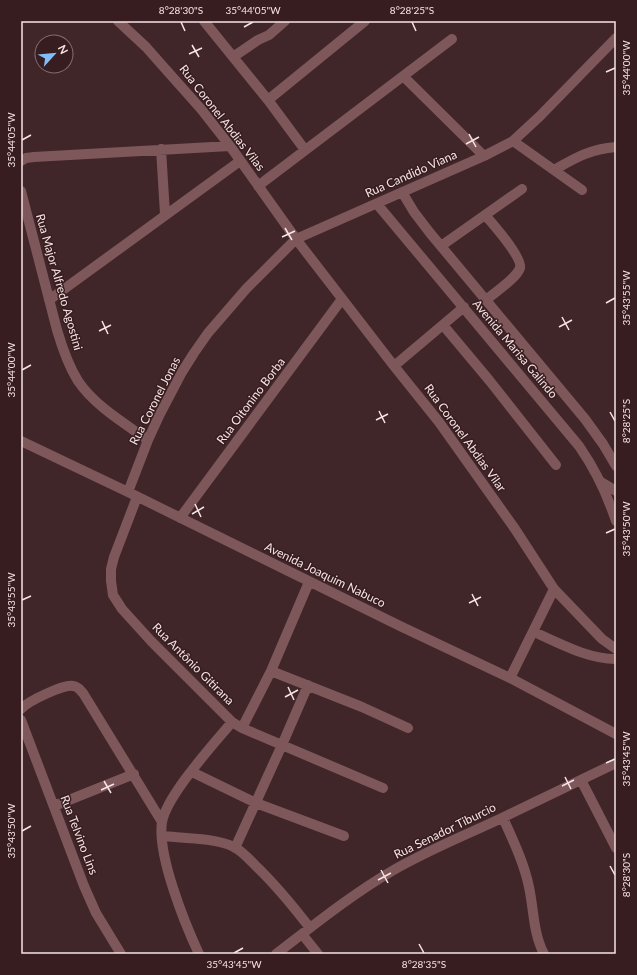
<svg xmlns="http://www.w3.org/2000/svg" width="637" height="975" font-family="Lato,sans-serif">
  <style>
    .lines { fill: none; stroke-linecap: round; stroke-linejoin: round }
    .minor { stroke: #7e575a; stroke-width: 10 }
    .ticks { fill: none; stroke: #f7e4e5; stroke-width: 1.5 }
    .labels { text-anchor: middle; stroke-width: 3; stroke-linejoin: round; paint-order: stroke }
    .street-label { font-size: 12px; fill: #f7e4e5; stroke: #371d1f }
    .neatline { fill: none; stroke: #f7e4e5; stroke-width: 1.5 }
    .ticks-label { font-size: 10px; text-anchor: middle; fill: #f7e4e5 }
  </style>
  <rect width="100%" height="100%" fill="#412629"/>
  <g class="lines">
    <path class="minor" d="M118 21 146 47 161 64 201 109 230 146 296 239 394 366 439 422 515 529 554 589 602 639 616 649
      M204 21 268 100 305 150
      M233 57 258 40 269 35 285 21
      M403 76 484 156
      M268 100 365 21
      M513 141 582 190
      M161 149 165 214
      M21 161 26 158 34 157 230 146
      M554 170C575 158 590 149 616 147
      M258 186 452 39
      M21 191 57 330C62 347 68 365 78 381 95 406 124 423 148 440
      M402 192 414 212 430 233 585 419 603 444 616 466
      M377 204 579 446C595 469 607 494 616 521
      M485 215C493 224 523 258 520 268 516 279 495 292 486 300
      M441 246 522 189
      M49 300 240 161
      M443 325 489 380 556 465
      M394 366 464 307
      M21 441 128 492 400 626 510 678 616 734
      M601 482 616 491
      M128 492 148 440 160 414 182 372 194 353 208 333 246 289 296 239 484 156 513 141 540 116 616 38
      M137 497 114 557 111 569V581L113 595 122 609 151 641 232 722 242 728 383 788
      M180 518 342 299
      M534 632C559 643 587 659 616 659
      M271 671 362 707 408 728
      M510 678 554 589
      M21 709C28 701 64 684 73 686 78 686 80 690 83 693L162 822
      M21 720 84 886 96 913 121 954
      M242 728 271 671 309 582
      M192 772 256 803 344 836
      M581 780 616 848
      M54 806 134 774
      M503 818C513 840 524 863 529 887 534 910 533 933 544 954
      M162 836C183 838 216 838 234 847 242 851 249 859 255 865 275 884 293 906 310 928
      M235 848 282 745 308 685
      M302 934 318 954
      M199 954C185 924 157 855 162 822 167 795 213 745 232 722
      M276 954C314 925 351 895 392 871 428 850 466 835 504 817 542 799 579 781 616 763"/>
  </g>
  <path class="ticks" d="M181 22 185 31M412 22 416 31M244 27 253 22M192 45 199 57M189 54 202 48M606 72 615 68M469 134 476 147M22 140 31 135M466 144 479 137M285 228 292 240M282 237 295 231M606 303 615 298M562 317 569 330M102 321 108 334M559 327 572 320M99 331 111 325M22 370 31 365M379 411 385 423M610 412 615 421M376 420 388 414M195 504 201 517M192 514 204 507M606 533 615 529M472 594 478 606M22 600 31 596M469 603 481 597M288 687 294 700M285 697 298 690M606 763 615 759M565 777 571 789M104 781 111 793M562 786 574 780M101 790 114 784M22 831 31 826M610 866 615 875M381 870 388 883M378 880 391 873M419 944 424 953M234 953 243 948"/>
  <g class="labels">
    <g class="street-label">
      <text transform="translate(222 118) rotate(52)" y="4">Rua Coronel Abdias Vilas</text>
      <text transform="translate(411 174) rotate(-24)" y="4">Rua Candido Viana</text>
      <text transform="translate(59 282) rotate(74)" y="4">Rua Major Alfredo Agostini</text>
      <text transform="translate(515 349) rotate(50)" y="4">Avenida Marisa Galindo</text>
      <text transform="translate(155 401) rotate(-63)" y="4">Rua Coronel Jonas</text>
      <text transform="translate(251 401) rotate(-53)" y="4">Rua Oitonino Borba</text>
      <text transform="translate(465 438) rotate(54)" y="4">Rua Coronel Abdias Vilar</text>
      <text transform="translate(325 575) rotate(26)" y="4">Avenida Joaquim Nabuco</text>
      <text transform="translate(193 664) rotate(45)" y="4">Rua Antônio Gitirana</text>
      <text transform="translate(445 831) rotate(-26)" y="4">Rua Senador Tiburcio</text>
      <text transform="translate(79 835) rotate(69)" y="4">Rua Telvino Lins</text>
    </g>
  </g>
  <rect width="637" height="975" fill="none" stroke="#371d1f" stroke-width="44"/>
  <g transform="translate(54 54) rotate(63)"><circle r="19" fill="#371d1f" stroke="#846d6e"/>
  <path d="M0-3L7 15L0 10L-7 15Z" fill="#80bdfa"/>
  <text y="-6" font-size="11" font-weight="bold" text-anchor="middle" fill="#f7e4e5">N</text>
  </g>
  <rect x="22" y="22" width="593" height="931" class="neatline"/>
  <g class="ticks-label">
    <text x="181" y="14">8°28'30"S</text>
    <text x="253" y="14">35°44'05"W</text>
    <text x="412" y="14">8°28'25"S</text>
    <text transform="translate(626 68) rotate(-90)" y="4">35°44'00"W</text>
    <text transform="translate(11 140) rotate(-90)" y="4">35°44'05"W</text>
    <text transform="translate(626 298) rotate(-90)" y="4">35°43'55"W</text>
    <text transform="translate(11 370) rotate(-90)" y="4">35°44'00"W</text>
    <text transform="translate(626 421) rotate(-90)" y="4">8°28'25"S</text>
    <text transform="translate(626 529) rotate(-90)" y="4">35°43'50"W</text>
    <text transform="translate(11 600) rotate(-90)" y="4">35°43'55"W</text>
    <text transform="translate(626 759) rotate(-90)" y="4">35°43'45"W</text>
    <text transform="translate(11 831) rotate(-90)" y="4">35°43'50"W</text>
    <text transform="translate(626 875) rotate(-90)" y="4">8°28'30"S</text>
    <text x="234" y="968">35°43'45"W</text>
    <text x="424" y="968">8°28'35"S</text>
  </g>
</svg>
